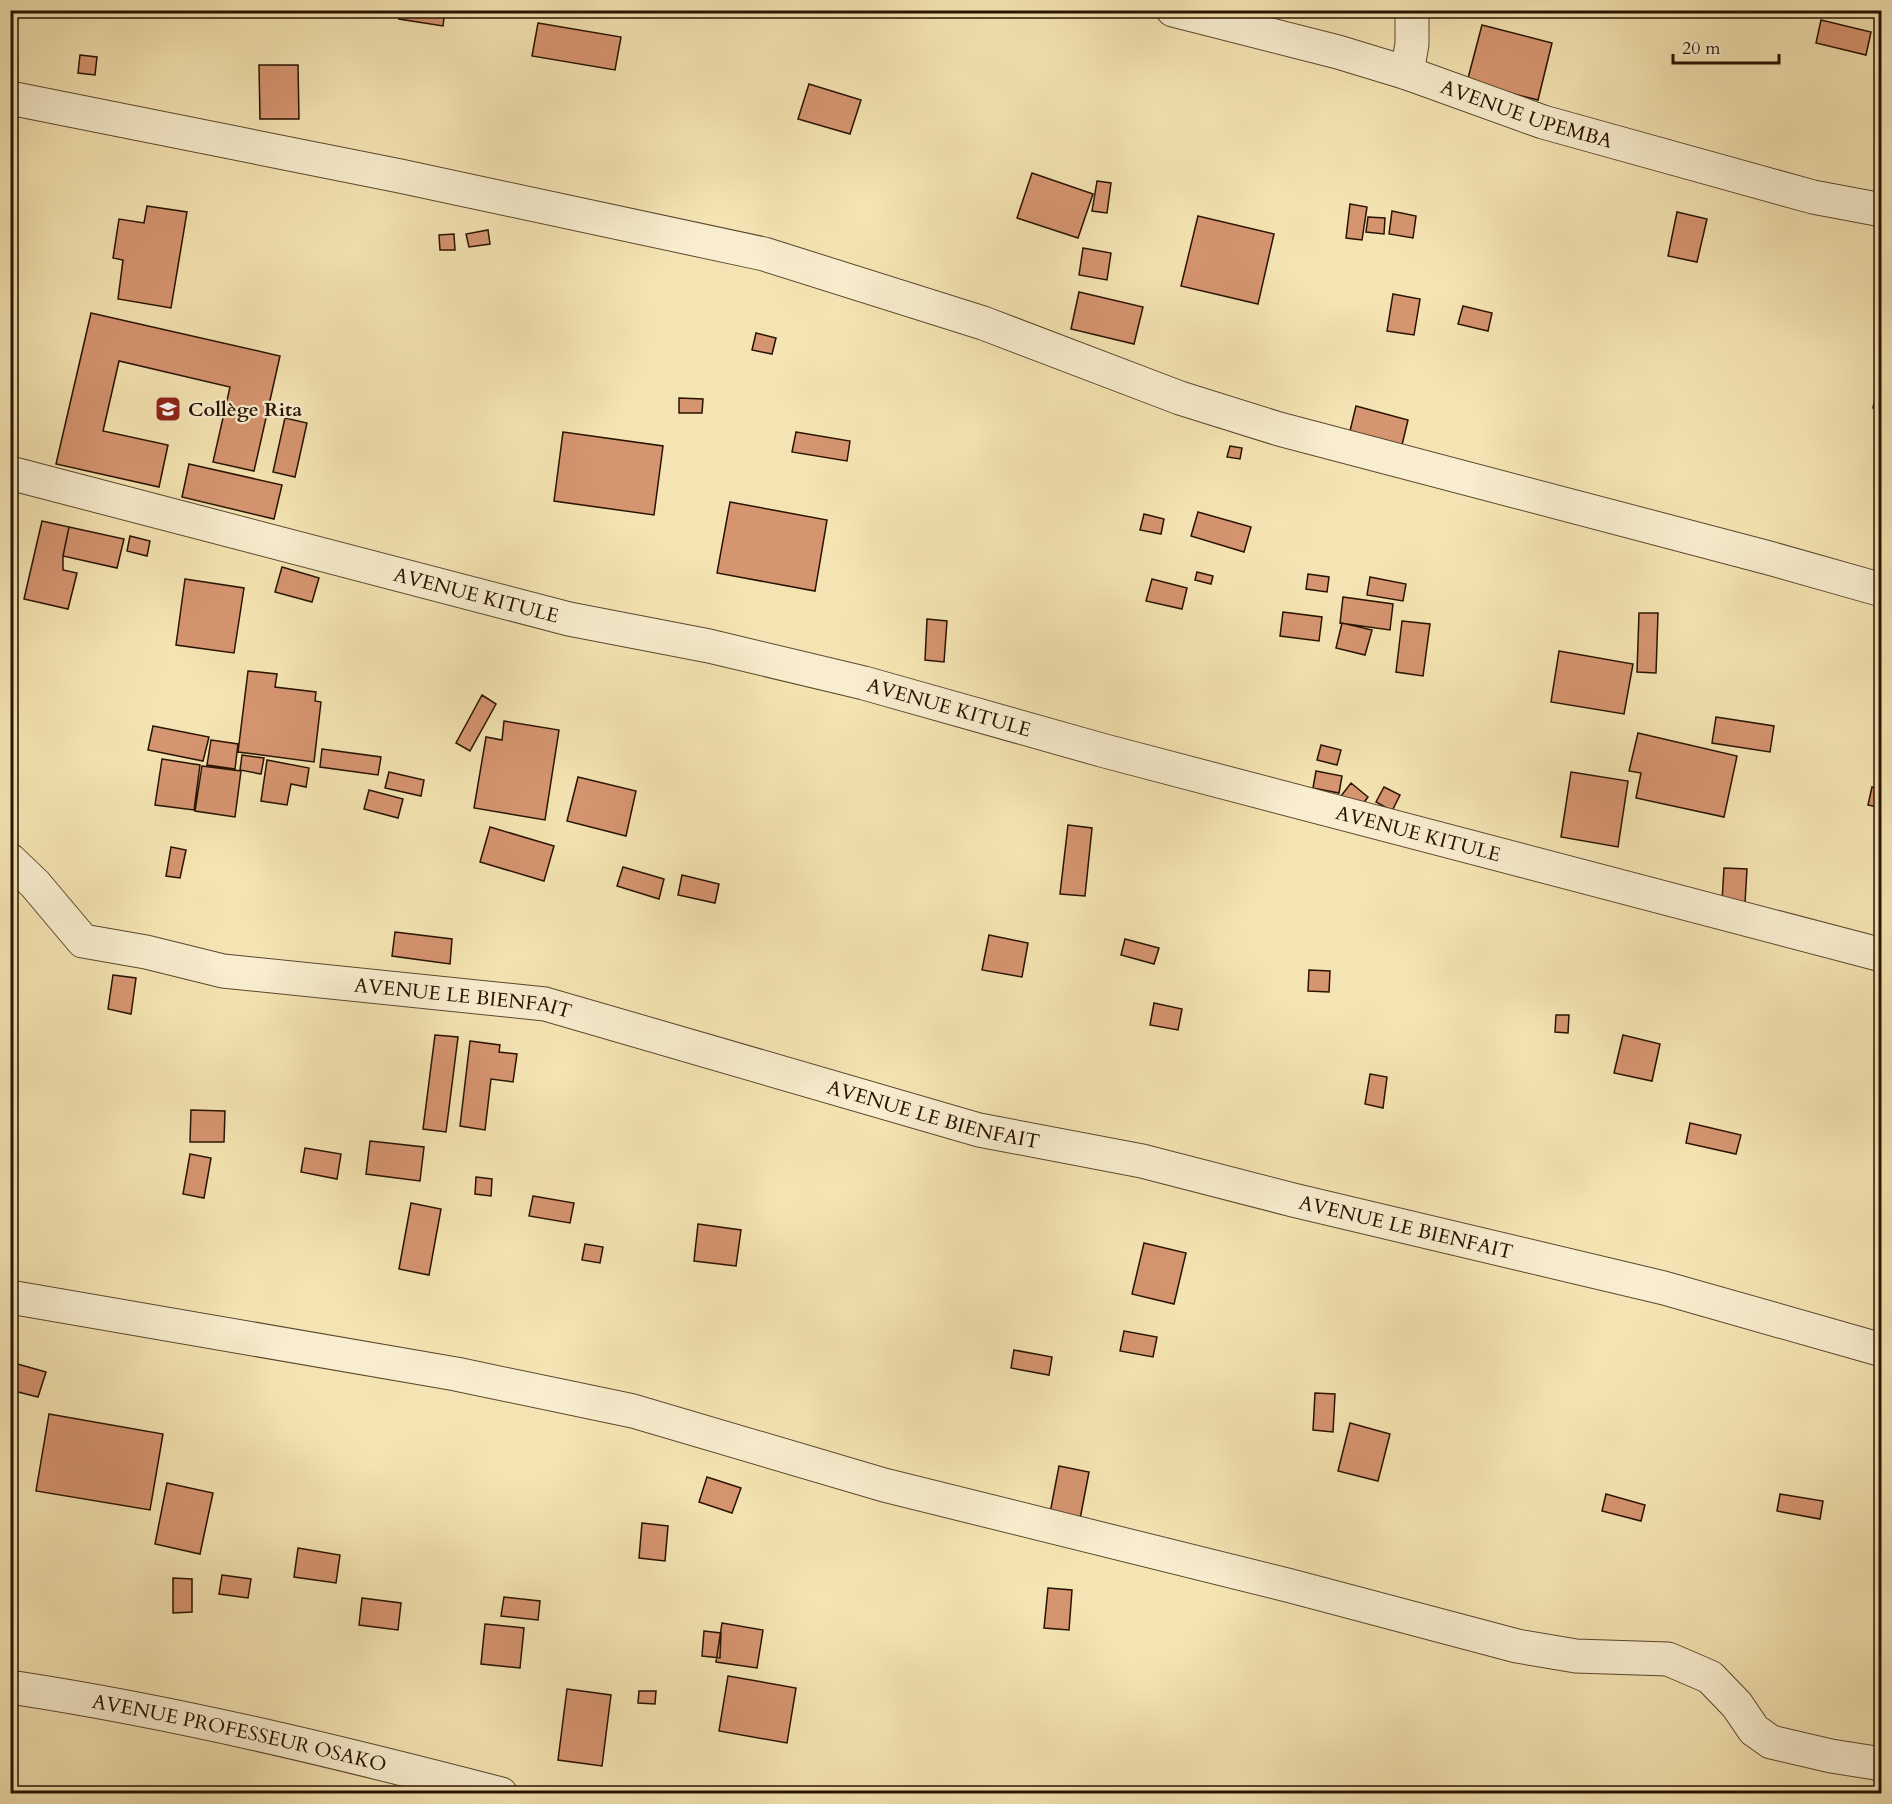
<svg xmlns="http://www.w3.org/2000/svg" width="1892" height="1804" font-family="Cardo,serif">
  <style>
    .building { fill: #d69571; stroke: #281300; stroke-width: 1.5 }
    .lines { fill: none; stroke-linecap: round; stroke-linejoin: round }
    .minor-casing { stroke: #5b472d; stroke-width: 35 }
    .minor { stroke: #f8edce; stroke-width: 33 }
    .labels { text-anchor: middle; stroke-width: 4.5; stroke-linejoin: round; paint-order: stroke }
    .street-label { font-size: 20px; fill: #281300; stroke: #f8edce }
    .poi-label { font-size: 20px; font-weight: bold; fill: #281300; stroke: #f8edce; text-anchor: start }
  </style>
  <rect width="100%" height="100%" fill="#f5e4b3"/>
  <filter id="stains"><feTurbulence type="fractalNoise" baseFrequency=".00333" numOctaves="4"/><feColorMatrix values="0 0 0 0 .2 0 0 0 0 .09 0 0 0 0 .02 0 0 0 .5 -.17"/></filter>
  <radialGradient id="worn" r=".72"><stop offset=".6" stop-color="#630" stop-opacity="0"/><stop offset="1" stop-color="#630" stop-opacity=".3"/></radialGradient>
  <path class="building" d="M400 10H445L443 26 399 19Z
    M1821 20 1871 32 1866 55 1816 43Z
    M538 23 621 37 615 70 532 56Z
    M1482 25 1552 43 1538 100 1467 82Z
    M80 55 97 57 95 75 78 73Z
    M259 65H298L299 119H260Z
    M809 84 861 100 850 134 798 119Z
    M1032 173 1093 194 1078 238 1017 218Z
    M1097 181 1111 183 1107 213 1092 211Z
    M1350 204 1367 207 1362 240 1346 238Z
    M147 206 187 212 171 308 118 299 123 260 113 258 119 219 144 223Z
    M1392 211 1416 216 1413 238 1389 234Z
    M1677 212 1707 219 1697 262 1668 256Z
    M1198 216 1274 234 1258 304 1181 286Z
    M1368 217 1385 218 1384 234 1366 232Z
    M488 230 490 244 469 247 466 234Z
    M454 234 455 250H440L439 235Z
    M1083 248 1111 253 1107 280 1079 275Z
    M1079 292 1143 307 1134 344 1071 329Z
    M1393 294 1420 299 1414 335 1387 331Z
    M1463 306 1492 313 1488 331 1458 324Z
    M91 313 280 356 254 471 213 462 230 387 119 361 103 431 168 445 159 487 56 464Z
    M756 333 776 338 772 354 752 350Z
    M1882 367V410L1873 408Z
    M679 398 703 399 702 413H679Z
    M1356 406 1408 420 1402 445 1350 431Z
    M285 418 307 423 295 477 273 472Z
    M563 432 663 446 654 515 554 501Z
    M796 432 850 441 847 461 792 452Z
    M1230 446 1242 448 1240 459 1227 457Z
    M189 464 282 485 274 519 182 497Z
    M730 502 827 520 815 591 717 573Z
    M1198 512 1251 527 1244 552 1191 536Z
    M1144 514 1164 519 1161 534 1140 530Z
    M42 521 69 527 63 556V570L77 573 68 609 24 599Z
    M69 527 124 539 117 568 63 556Z
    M130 536 150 541 147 556 127 551Z
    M282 567 319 578 312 602 275 592Z
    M1197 572 1213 576 1211 584 1195 580Z
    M1308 574 1329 577 1327 592 1306 589Z
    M1370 577 1406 584 1403 601 1367 595Z
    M185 579 244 588 234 653 176 645Z
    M1152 579 1187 588 1182 609 1146 601Z
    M1343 597 1393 604 1390 630 1340 623Z
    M1283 612 1322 617 1319 641 1280 636Z
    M1639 613H1658L1656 673 1637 672Z
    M927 619 947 621 944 662 925 660Z
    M1402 621 1430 624 1423 676 1396 672Z
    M1342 623 1372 630 1365 655 1336 648Z
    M1559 651 1633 664 1624 714 1551 702Z
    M248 671 277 674 275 687 316 692 315 701 321 702 314 762 238 752Z
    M482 695 496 704 470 751 456 743Z
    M1716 717 1774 726 1770 752 1712 743Z
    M504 721 559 730 545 820 474 808 486 737 502 740Z
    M153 726 209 737 203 761 148 750Z
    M1638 733 1737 756 1724 817 1636 798 1641 773 1629 771Z
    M211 740 238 744 235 769 207 765Z
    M1321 745 1341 750 1337 765 1317 760Z
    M322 749 381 757 378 775 320 767Z
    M242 755 264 758 261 774 240 770Z
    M162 759 200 765 194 810 155 805Z
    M267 760 309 768 306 787 291 784 287 805 261 801Z
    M202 766 241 771 235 817 195 811Z
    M1316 771 1342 776 1339 793 1313 788Z
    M389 772 424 780 421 796 385 788Z
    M1571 772 1628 781 1618 847 1561 837Z
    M578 777 636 791 626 836 567 821Z
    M1351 783 1368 797 1359 809 1341 796Z
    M1384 787 1400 795 1392 811 1376 802Z
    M1872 787 1882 789V808L1868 805Z
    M369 790 403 799 398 818 364 809Z
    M1068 825 1092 828 1085 896 1060 894Z
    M490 827 554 846 544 881 480 862Z
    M171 847 186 850 180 878 166 876Z
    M623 867 664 879 659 899 617 886Z
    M1724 868 1747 869 1745 903 1722 901Z
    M682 875 719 884 715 903 678 895Z
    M395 932 452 939 450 964 392 956Z
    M989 935 1028 943 1022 977 982 970Z
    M1125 939 1159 948 1154 964 1121 955Z
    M1309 970 1330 971 1329 992 1308 991Z
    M113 975 136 978 131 1014 108 1009Z
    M1154 1003 1182 1009 1178 1030 1150 1025Z
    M1556 1015H1569L1568 1033 1555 1032Z
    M435 1035 458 1037 446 1132 423 1129Z
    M1623 1035 1660 1044 1652 1081 1614 1073Z
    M470 1041 500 1045 499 1052 517 1054 513 1082 491 1079 485 1130 460 1126Z
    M1370 1074 1387 1077 1383 1108 1365 1104Z
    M191 1110 225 1111 224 1142H190Z
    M1690 1123 1741 1135 1736 1154 1686 1143Z
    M370 1141 424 1147 420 1181 366 1174Z
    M305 1148 341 1154 337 1179 301 1172Z
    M190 1154 211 1158 204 1198 183 1194Z
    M476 1177 492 1179 491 1196 475 1194Z
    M533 1196 574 1203 570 1223 529 1216Z
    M411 1203 441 1209 429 1275 399 1269Z
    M698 1224 741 1230 736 1266 694 1261Z
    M1144 1243 1186 1253 1174 1304 1132 1294Z
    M585 1244 603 1247 600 1263 582 1260Z
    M1124 1331 1157 1337 1153 1357 1120 1351Z
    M1014 1350 1052 1357 1049 1375 1011 1368Z
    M14 1363 46 1372 38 1397 10 1390Z
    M1315 1393 1335 1394 1333 1432 1313 1430Z
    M49 1414 163 1434 150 1510 36 1491Z
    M1350 1423 1390 1434 1378 1481 1338 1471Z
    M1059 1466 1089 1472 1080 1519 1050 1513Z
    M707 1477 741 1488 732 1513 699 1502Z
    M167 1483 213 1493 200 1554 155 1544Z
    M1606 1494 1645 1505 1641 1521 1602 1511Z
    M1780 1494 1823 1501 1820 1519 1777 1511Z
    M642 1523 668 1526 665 1561 639 1558Z
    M298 1548 340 1555 336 1583 294 1577Z
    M222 1575 251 1579 248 1598 219 1594Z
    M173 1578 192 1579V1612L173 1613Z
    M1048 1588 1072 1590 1069 1630 1044 1628Z
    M504 1597 540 1601 538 1620 501 1616Z
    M362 1598 401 1603 398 1630 359 1625Z
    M722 1623 763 1630 757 1668 716 1662Z
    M485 1624 524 1628 520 1668 481 1664Z
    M704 1631 721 1633 720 1658 702 1656Z
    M728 1676 796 1688 787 1743 719 1731Z
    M567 1689 611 1695 602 1766 558 1760Z
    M639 1691H656L655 1704 638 1703Z"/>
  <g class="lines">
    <g class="minor-casing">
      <g id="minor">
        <path id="s1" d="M1173 10 1338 52 1407 73 1543 122 1813 197 1882 210"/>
        <path d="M1407 73 1412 44V10"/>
        <path d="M10 98 400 176 764 254 983 323 1180 398 1279 429 1769 558 1882 590"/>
        <path id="s2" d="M10 473 569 619 709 646 864 683 1105 751 1882 955"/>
        <path id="s3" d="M10 860 35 884 83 941 146 952 223 971 545 1004 979 1130 1142 1161 1293 1200 1664 1288 1882 1350"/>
        <path d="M10 1297 456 1374 633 1411 884 1485 1291 1586 1517 1646 1576 1656 1668 1659 1710 1677 1737 1705 1754 1730 1771 1742 1831 1756 1882 1764"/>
        <path id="s4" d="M10 1687C176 1712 339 1752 501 1794"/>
      </g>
    </g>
    <use href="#minor" class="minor"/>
  </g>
  <defs>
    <g id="school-square" transform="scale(1.35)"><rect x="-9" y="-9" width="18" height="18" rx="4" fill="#8f2418" stroke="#f8edce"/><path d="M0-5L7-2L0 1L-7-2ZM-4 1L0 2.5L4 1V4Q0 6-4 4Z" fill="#fff"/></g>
  </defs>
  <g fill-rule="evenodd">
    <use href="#school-square" x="168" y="409"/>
  </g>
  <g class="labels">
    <g class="street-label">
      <text dy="7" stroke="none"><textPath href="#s1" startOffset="369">AVENUE UPEMBA</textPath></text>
      <text dy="7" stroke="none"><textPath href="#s2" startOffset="482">AVENUE KITULE</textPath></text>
      <text dy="7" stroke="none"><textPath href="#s2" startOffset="968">AVENUE KITULE</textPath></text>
      <text dy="7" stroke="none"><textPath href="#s2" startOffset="1454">AVENUE KITULE</textPath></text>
      <text dy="7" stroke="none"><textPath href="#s3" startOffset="494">AVENUE LE BIENFAIT</textPath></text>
      <text dy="7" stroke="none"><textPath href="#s3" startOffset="980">AVENUE LE BIENFAIT</textPath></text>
      <text dy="7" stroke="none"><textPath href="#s3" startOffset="1466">AVENUE LE BIENFAIT</textPath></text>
      <text dy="7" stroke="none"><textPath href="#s4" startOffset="234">AVENUE PROFESSEUR OSAKO</textPath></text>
    </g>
    <g class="poi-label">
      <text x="188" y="416">Collège Rita</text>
    </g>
  </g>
  <rect width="1892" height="1804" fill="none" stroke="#f5e4b3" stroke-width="36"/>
  <rect x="12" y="12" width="1868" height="1780" fill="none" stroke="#281300" stroke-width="3"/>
  <rect x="18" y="18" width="1856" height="1768" fill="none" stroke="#281300" stroke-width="1.5"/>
  <path d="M1673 54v9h106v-9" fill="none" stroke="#281300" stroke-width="3"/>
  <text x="1682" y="54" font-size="18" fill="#281300" stroke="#f8edce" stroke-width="4.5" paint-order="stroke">20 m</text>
  <rect width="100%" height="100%" filter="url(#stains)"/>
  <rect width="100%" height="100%" fill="url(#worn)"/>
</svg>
